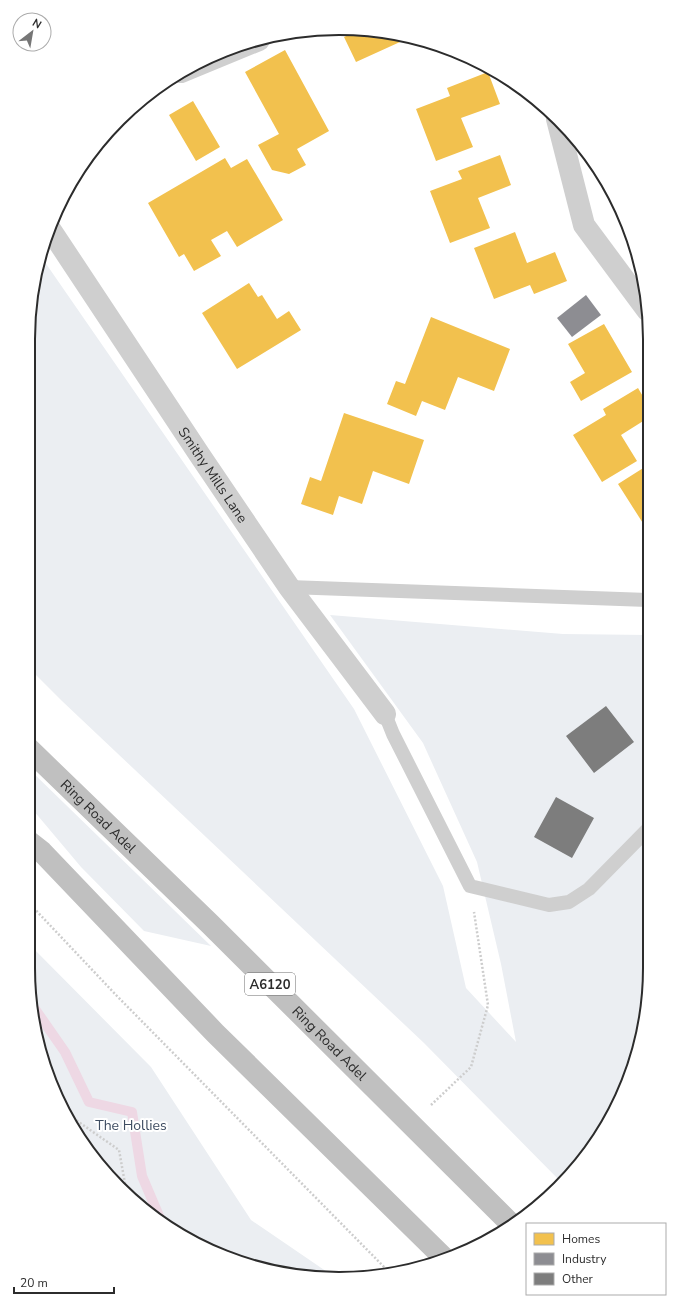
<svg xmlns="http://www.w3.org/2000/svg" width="678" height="1307" font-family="'Nunito Sans',sans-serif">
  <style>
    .green { fill: #ebeef2 }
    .homes { fill: #f2c14e }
    .industry { fill: #8d8d92 }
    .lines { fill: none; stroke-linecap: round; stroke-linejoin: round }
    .stream { stroke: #eed8e4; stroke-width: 10 }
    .building { fill: #7d7d7d }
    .path { stroke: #cdcdcd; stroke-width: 2.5; stroke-dasharray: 2 2; stroke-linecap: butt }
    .service { stroke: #cfcfcf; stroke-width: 14 }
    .minor { stroke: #cfcfcf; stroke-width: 22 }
    .trunk { stroke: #c0c0c0; stroke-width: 22 }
    .labels { text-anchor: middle; stroke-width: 4; stroke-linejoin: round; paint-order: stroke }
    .shield { fill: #fff; stroke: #6b6b6b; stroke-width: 1 }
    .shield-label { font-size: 13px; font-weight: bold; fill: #2c2c2c }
    .street-label { font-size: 14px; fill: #2c2c2c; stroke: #fff }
    .park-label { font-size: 14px; fill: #3f4d62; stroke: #fff }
    .rim { fill: none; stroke: #2c2c2c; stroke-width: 2 }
  </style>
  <rect width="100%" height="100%" fill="#fff"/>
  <path class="green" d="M40 255 354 709 443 886 466 988 516 1042 501 964 477 862 423 743 330 615 563 634 648 635 649 988 639 1048 618 1106 562 1183 424 1043 62 701 28 667 29 319Z
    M28 768 211 946 144 931 81 867 28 804Z
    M28 943 151 1067 251 1220 336 1278H318L259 1268 166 1227 92 1158 45 1068 28 968Z"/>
  <path class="homes" d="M361 29 411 37 356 62 344 37Z
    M285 50 329 131 297 149 306 165 289 174 272 170 258 145 279 134 245 72Z
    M488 72 500 104 461 118 473 147 436 161 416 109 450 96 447 88Z
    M193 101 220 147 196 161 169 115Z
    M500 155 511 185 478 198 490 228 450 243 430 191 462 179 458 171Z
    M225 158 231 168 247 159 283 220 237 247 227 231 211 240 221 256 194 271 184 254 179 257 148 203Z
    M515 232 527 263 555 252 567 281 534 294 530 285 494 299 474 248Z
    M249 283 258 297 262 295 277 319 289 311 301 330 237 369 202 313Z
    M431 317 510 349 494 391 458 377 445 410 422 401 416 416 387 404 396 381 405 384Z
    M604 324 632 372 581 401 570 382 585 373 568 344Z
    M638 388 648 405V418L621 435 637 461 602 482 573 435 606 415 603 409Z
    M344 413 424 440 409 484 373 471 362 504 339 496 333 515 301 504 310 477 321 481Z
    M648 465V527L646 528 618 484Z"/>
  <path class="industry" d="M586 295 601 315 572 337 557 318Z"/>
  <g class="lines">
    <path class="stream" d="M35 1009 65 1052 89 1102 132 1112 142 1176 162 1223"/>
  </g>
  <path class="building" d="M606 706 634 742 594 773 566 736Z
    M556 797 594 818 572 858 534 837Z"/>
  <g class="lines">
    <path class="path" d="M28 902 116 995 390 1273
      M431 1105 471 1067 488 1005 474 912
      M70 1116 119 1150 126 1189"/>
    <path class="service" d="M289 587 648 600
      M385 714 393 734 470 886 549 905 569 902 589 889 649 828"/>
    <g class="minor">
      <path d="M181 72 259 40"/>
      <path d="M557 119 584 225 647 310"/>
      <path id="s1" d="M50 229 199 454 289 587 385 714"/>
    </g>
    <g class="trunk">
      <path id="s2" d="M28 748 210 924 510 1223"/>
      <path d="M28 841 42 852 215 1033 443 1257"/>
    </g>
  </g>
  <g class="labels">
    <rect class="shield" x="245" y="973" width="50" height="22" rx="3"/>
    <g class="shield-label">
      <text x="270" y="989">A6120</text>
    </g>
    <g class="street-label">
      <text dy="5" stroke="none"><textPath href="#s1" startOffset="295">Smithy Mills Lane</textPath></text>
      <text dy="5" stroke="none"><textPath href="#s2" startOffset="98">Ring Road Adel</textPath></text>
      <text dy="5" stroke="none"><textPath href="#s2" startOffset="422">Ring Road Adel</textPath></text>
    </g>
    <g class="park-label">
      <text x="131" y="1130">The Hollies</text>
    </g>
  </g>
  <path d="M0 0H678V1307H0ZM339 35H339A304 304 0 0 1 643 339V968A304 304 0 0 1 339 1272H339A304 304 0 0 1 35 968V339A304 304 0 0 1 339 35Z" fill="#fff" fill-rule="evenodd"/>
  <path class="rim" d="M339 35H339A304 304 0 0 1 643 339V968A304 304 0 0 1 339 1272H339A304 304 0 0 1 35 968V339A304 304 0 0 1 339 35Z"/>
  <rect x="526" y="1223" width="140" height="72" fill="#ffffff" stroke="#ababab"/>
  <rect x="534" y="1233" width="20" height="12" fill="#f2c14e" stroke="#ababab"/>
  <text x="562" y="1243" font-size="12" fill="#2c2c2c">Homes</text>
  <rect x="534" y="1253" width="20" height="12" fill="#8d8d92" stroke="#ababab"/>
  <text x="562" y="1263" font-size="12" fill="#2c2c2c">Industry</text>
  <rect x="534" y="1273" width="20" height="12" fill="#7d7d7d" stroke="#ababab"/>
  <text x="562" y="1283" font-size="12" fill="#2c2c2c">Other</text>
  <g transform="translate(32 32) rotate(31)"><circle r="19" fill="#ffffff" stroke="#ababab"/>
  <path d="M0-3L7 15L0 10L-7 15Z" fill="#767676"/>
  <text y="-6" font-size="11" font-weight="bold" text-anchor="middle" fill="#2c2c2c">N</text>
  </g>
  <path d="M14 1287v6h100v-6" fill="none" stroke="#2c2c2c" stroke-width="2"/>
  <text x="20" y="1287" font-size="12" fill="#2c2c2c" stroke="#ffffff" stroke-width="3" paint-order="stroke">20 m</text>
</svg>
